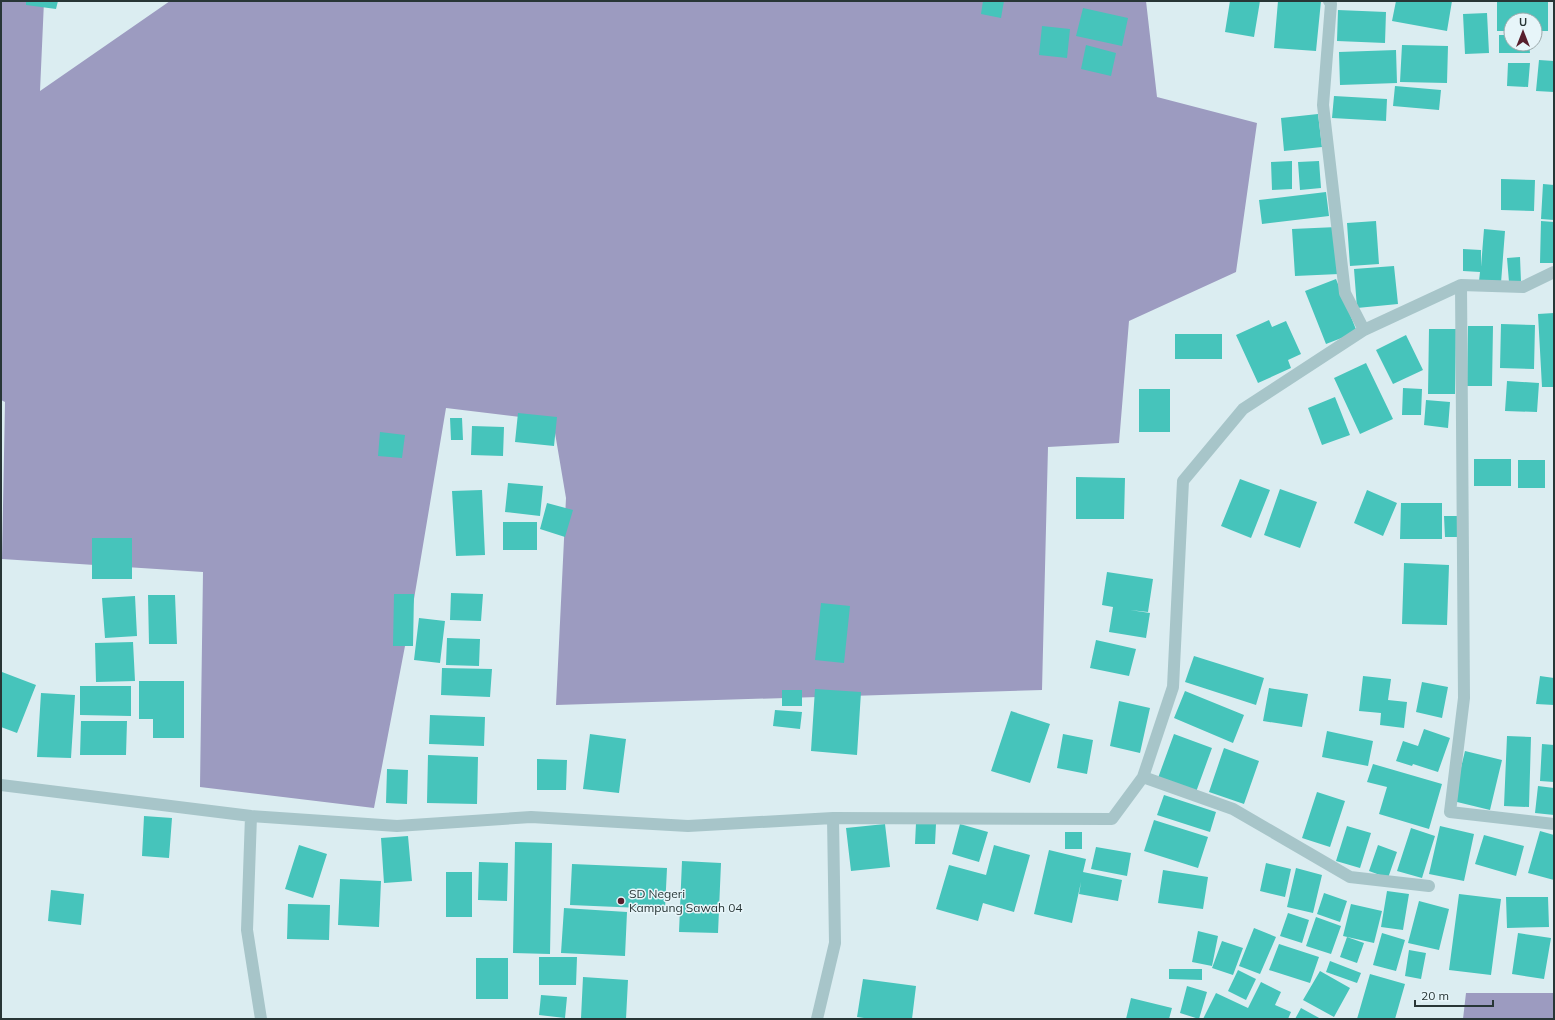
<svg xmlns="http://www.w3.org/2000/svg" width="1555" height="1020" font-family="Mulish,sans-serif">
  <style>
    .green { fill: #9c9bc0 }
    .building { fill: #46c4bb }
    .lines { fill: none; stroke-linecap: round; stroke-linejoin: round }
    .minor { stroke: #a7c5c9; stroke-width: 12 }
    .poi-dot { fill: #571e2c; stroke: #e7f5f9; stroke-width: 1.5 }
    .labels { text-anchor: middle; stroke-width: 3; stroke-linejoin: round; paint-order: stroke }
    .poi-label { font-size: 12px; fill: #283636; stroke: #e7f5f9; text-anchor: start }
  </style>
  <rect width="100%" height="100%" fill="#dbedf1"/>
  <path class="green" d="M1 1H44L40 91 170 1H1146L1157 97 1257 123 1236 272 1129 321 1119 443 1048 447 1042 690 556 705 566 498 553 421 446 408 414 599 374 808 200 787 203 572 2 559 5 402 1 400Z
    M1466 993H1554V1019H1463Z"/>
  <path class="building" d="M26 1H58L56 9 26 5Z
    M983 1H1004L1001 18 981 14Z
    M1230 1H1260L1254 37 1225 32Z
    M1278 1H1321L1316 51 1274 48Z
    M1396 1H1452L1447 31 1392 21Z
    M1497 1H1548V31H1535V20H1511V31H1497Z
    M1083 8 1128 18 1122 46 1076 36Z
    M1338 10 1386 12 1385 43 1337 41Z
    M1487 13 1489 53 1465 54 1463 14Z
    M1042 26 1070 29 1067 58 1039 55Z
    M1499 35H1511V44H1529L1530 53H1499Z
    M1086 45 1116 53 1111 76 1081 69Z
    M1402 45 1448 46 1447 83 1400 82Z
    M1396 50 1397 83 1340 85 1339 52Z
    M1539 60 1554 61V92L1536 91Z
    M1508 63H1530L1528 87 1507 86Z
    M1395 86 1441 90 1439 110 1393 106Z
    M1334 96 1387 99 1386 121 1332 118Z
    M1318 114 1322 147 1284 151 1281 118Z
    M1292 161V189L1272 190 1271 162Z
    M1319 161 1321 188 1300 190 1298 162Z
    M1501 179 1535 180 1534 211 1501 210Z
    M1543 184 1554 185V220L1541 219Z
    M1326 192 1329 216 1262 224 1259 200Z
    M1376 221 1379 264 1350 266 1347 223Z
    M1541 221 1554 222V263H1540Z
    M1337 227 1339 274 1295 276 1292 229Z
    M1484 229 1505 231 1501 283 1479 281 1480 272 1463 271V249L1481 250V267Z
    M1520 257 1521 282H1509L1507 258Z
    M1394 266 1398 304 1357 308 1354 269Z
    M1336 279 1357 332 1326 344 1305 291Z
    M1554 313V387H1542L1538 314Z
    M1269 320 1272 327 1286 321 1301 354 1288 360 1291 368 1258 383 1236 335Z
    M1501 324 1535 325 1534 369 1500 368Z
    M1468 326H1493L1492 386H1467Z
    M1429 329H1456L1455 394H1428Z
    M1175 334H1222V359H1175Z
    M1406 335 1423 370 1393 384 1376 350Z
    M1366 363 1393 419 1360 434 1334 378Z
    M1507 381 1539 383 1537 412 1505 411Z
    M1403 388 1422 389 1421 415H1402Z
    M1139 389H1170V432H1139Z
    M1335 397 1350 435 1322 445 1308 408Z
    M1426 400 1450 402 1448 428 1424 425Z
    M518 413 557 417 554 446 515 442Z
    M450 418H462L463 440H451Z
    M472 426 504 427 503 456 471 455Z
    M380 432 405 435 402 458 378 456Z
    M1474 459H1511V486H1474Z
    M1518 460H1545V488H1518Z
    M1076 477 1125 478 1124 519H1076Z
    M1240 479 1270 490 1251 538 1221 526Z
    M508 483 543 486 540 516 505 512Z
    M1280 489 1317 502 1300 548 1264 535Z
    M482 490 485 555 456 556 452 491Z
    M1367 490 1397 503 1383 536 1354 523Z
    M547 503 573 510 565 537 540 529Z
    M1401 503H1442V539H1400Z
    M1444 516H1460L1461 537H1445Z
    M503 522H537V550H503Z
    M92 538H132V579H92Z
    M1404 563 1449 565 1447 625 1402 624Z
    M1107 572 1153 579 1148 612 1130 610 1150 613 1146 638 1109 632 1113 607 1102 605Z
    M451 593 483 594 481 621 450 620Z
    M394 594H414L413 646H393Z
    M148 595H175L177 644H149Z
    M135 596 137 636 105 638 102 598Z
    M821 603 850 606 844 663 815 660Z
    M419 618 445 621 440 663 414 660Z
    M447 638 480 639 479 666 446 665Z
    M1096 640 1136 649 1129 676 1090 668Z
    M133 642 135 681 96 682 95 643Z
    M1194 656 1264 678 1256 705 1185 682Z
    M442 668 492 669 490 697 441 695Z
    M2 672 36 685 17 733 1 727Z
    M1363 676 1391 679 1388 700 1407 702 1404 728 1380 725 1381 713 1359 711Z
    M1540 676 1554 678V705L1536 704Z
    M139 681H184V738H153V719H139Z
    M1422 682 1448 687 1442 718 1416 712Z
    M80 686H131V716L80 715Z
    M1269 688 1308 694 1302 727 1263 721Z
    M815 689 861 692 857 755 811 751Z
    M782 690H802V706H782Z
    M1185 691 1244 715 1233 743 1174 718Z
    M41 693 75 695 71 758 37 757Z
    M1119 701 1150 708 1140 753 1110 746Z
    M775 710 802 712 800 729 773 726Z
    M1011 711 1050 724 1030 783 991 771Z
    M430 715 485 717 484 746 429 744Z
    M81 721H127L126 755H80Z
    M1424 729 1450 738 1438 772 1413 764 1412 766 1396 761 1403 741 1418 746Z
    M1327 731 1373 741 1368 766 1322 757Z
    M590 734 626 739 619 793 583 789Z
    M1063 734 1093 740 1087 774 1057 768Z
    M1174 734 1212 748 1196 792 1158 778Z
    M1507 736 1531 737 1529 807 1504 806Z
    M1542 744 1554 745V782L1540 781Z
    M1224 748 1259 761 1244 804 1209 792Z
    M1465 751 1502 760 1490 810 1453 801Z
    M428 755 478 757 477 804 427 803Z
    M537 759 567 760 566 790H537Z
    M1373 764 1442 784 1429 829 1379 814 1387 787 1367 782Z
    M387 769 408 770 407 804 386 803Z
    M1538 786 1554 788V815L1535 813Z
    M1317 792 1345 801 1330 847 1302 838Z
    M1164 795 1216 812 1210 832 1157 815Z
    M144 816 172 818 169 858 142 856Z
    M1154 820 1208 837 1198 868 1144 851Z
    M916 823 936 824 935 844H915Z
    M885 824 890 867 851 871 846 828Z
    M960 824 988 832 979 862 952 854Z
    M1347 826 1371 833 1360 868 1336 861Z
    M1440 826 1474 834 1464 881 1429 874Z
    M1411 828 1435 836 1422 878 1397 871Z
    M1540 831 1554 835V880L1528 873Z
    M1065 832H1082V849H1065Z
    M1484 835 1524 846 1516 876 1475 864Z
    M408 836 412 881 384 883 381 838Z
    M515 842 552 843 550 954 513 953Z
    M299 845 327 854 313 898 285 889Z
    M994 845 1030 855 1014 912 983 903 978 921 936 909 949 865 986 875Z
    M1378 845 1397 852 1388 878 1369 871Z
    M1096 847 1131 853 1127 876 1091 869Z
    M1049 850 1086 859 1083 872 1122 880 1118 901 1079 894 1081 882 1072 923 1034 914Z
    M682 861 721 863 718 933 679 932Z
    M479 862 508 863 507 901 478 900Z
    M1266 863 1291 869 1285 897 1260 891Z
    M572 864 667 868 665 909 570 905Z
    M1296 868 1322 875 1313 913 1287 907Z
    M1163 870 1208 877 1203 909 1158 903Z
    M446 872H472V917H446Z
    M340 879 381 881 379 927 338 925Z
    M51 890 84 894 81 925 48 921Z
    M1387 891 1409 894 1403 930 1381 927Z
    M1324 893 1347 901 1340 922 1317 914Z
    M1459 894 1501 899 1491 975 1449 970Z
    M1506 897H1548L1549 927 1507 928Z
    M1419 901 1449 909 1439 950 1408 943Z
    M288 904 330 905 329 940 287 939Z
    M1351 904 1382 911 1374 943 1343 936Z
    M564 908 627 912 625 956 561 953Z
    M1288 913 1309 920 1302 943 1280 936Z
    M1316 917 1341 926 1331 954 1306 946Z
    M1254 928 1276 937 1260 974 1239 966Z
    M1198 931 1218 936 1212 966 1192 962Z
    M1382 933 1405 940 1396 971 1373 965Z
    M1518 933 1551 938 1544 979 1512 974Z
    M1347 937 1364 943 1357 963 1340 957Z
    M1222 941 1243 948 1233 975 1212 968Z
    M1279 944 1319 957 1310 983 1269 970Z
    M1409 950 1426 953 1421 979 1405 976Z
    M539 957H577L576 985H539Z
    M476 958H508V999H476Z
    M1330 961 1361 973 1357 983 1326 972Z
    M1169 969H1202V980L1169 979Z
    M1238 970 1256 979 1246 1000 1228 991Z
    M1320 971 1350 988 1334 1017 1303 1000Z
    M1370 974 1405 984 1395 1019H1357Z
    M583 977 628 980 626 1019 581 1018Z
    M863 979 916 986 912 1019H871L857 1017Z
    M1261 982 1281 992 1275 1005 1291 1012 1288 1019H1203L1216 993 1248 1008Z
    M1187 986 1207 992 1199 1019 1180 1013Z
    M541 995 567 997 565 1018 539 1015Z
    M1131 998 1172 1008 1169 1019H1126Z
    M1301 1008 1321 1019H1295Z"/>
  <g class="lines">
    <path class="minor" d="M1329 1 1331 4 1323 105 1345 293 1364 330
      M1461 285 1464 698 1450 812 1554 824
      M1143 777 1233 809 1350 877 1429 886
      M1 785 251 816 397 826 531 817 688 826 833 818 1112 819 1143 777 1173 687 1183 481 1243 409 1364 330 1461 285 1523 287 1554 272
      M251 816 247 930 261 1019
      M817 1019 835 943 833 818"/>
  </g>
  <circle class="poi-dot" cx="621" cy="901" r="4"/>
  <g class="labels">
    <g class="poi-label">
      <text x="629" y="898">SD Negeri<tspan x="629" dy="14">Kampung Sawah 04</tspan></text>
    </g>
  </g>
  <rect width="1555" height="1020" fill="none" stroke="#283636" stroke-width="4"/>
  <g transform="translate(1523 32)"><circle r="19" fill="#e7f5f9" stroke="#9ba9ab"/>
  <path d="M0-3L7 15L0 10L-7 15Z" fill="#571e2c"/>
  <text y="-6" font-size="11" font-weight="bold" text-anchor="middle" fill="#283636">U</text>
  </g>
  <path d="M1415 1000v6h78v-6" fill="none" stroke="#283636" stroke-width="2"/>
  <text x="1421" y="1000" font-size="12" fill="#283636" stroke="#e7f5f9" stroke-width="3" paint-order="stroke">20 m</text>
</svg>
